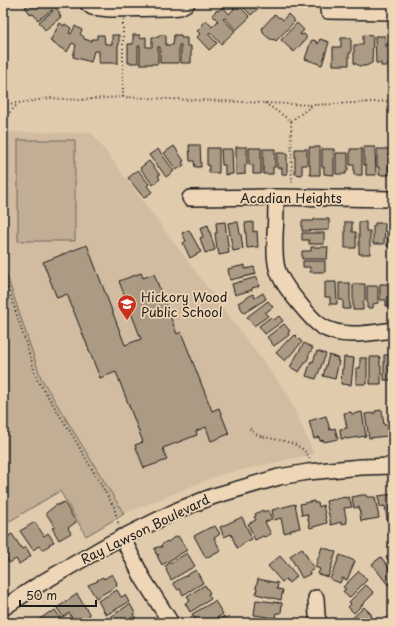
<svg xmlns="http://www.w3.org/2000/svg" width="396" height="626" font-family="'Playpen Sans',sans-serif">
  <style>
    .built { fill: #d1bca1 }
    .green { fill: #c1ae95; stroke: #6e6558 }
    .building { fill: #ab9a84; stroke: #1c1c1c }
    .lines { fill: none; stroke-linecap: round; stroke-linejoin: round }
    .minor-casing { stroke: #1c1c1c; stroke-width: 18 }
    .path { stroke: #1c1c1c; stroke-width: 2; stroke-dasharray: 1 3; stroke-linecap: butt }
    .minor { stroke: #eed6b6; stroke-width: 15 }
    .labels { text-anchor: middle; stroke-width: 3.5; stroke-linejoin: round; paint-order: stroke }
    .street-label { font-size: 13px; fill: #1c1c1c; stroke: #eed6b6 }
    .poi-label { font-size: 13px; fill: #1c1c1c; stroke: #eed6b6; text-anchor: start }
  </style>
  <rect width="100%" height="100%" fill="#e1cbad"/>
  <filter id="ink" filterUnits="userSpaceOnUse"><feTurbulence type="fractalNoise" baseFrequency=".025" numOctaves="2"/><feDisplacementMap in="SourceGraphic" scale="8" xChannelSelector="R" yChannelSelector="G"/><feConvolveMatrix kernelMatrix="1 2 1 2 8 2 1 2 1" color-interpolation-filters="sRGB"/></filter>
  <g filter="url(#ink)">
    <path class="built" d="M3 132 92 133 288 395 314 454 219 475 124 514 41 378 3 264Z"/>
    <path class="green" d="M18 140H75V241H18Z
      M3 264 41 378 124 514 86 536 60 491 3 525Z"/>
    <path class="building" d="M31 3H52L60 13 59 14 61 17 45 30 39 22 53 11 52 10 38 20 33 14 31 15 25 7Z
      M228 3H264L251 15 240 4 238 5 250 17 236 30 225 18 223 19 235 31 221 44 210 32 208 34 217 43 209 50 197 37 200 34 197 31 203 26 201 25 206 20 212 27 218 21 212 15 217 10 218 11 223 7 229 14 234 9Z
      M275 14 279 18 280 17 283 20 288 14 295 21 276 41 275 40 270 39 264 34 262 28Z
      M60 23 64 26 65 24 71 28 69 33 71 34 75 26 82 30 80 34 84 37V39L91 41 92 39H97V35H104L105 44H112V35H119V45H118V63H99V51H94L91 62 73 57 76 45 72 43 67 52 50 41Z
      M297 23 304 30 300 34 301 35 304 34 306 36V39L294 52 281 40Z
      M133 35H140V38L146 37V47H152V37H159V35H166V45H173L174 35H181V38H187V46H191V63H181V45H179V63H160V47H158V64H140V46H138V63H128V44H133Z
      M363 35 373 36 372 63 366 66H360L354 63V45H359V44H363Z
      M375 36H385V46H387V43L393 44V63H388V66H381V63H376Z
      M341 38H351V53H349V65H333V47H341Z
      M320 39 329 42 322 65 305 59 311 41 313 40 316 41 318 44Z
      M189 145H200L201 167H195L194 161H190Z
      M174 146 184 161 182 162 184 165 176 170 164 153Z
      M236 147H247V165H245V174L236 175Z
      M309 147H320V175H310V165H309Z
      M364 147H375L376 175H366V165H364Z
      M207 148H219V173H209V165H207Z
      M249 148H261V174H253V165H249Z
      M158 149 174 171 166 177 159 167H158L149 155Z
      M221 149H232L233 174 225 175V165H222Z
      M263 149H275V167H273V174H263Z
      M295 149H307V165H302V175L295 174Z
      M322 149H334V175L324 174V167H322Z
      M350 149H362V175H354V165H350Z
      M377 149H389V175H379V167H377Z
      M277 153H287V174H282V168H277Z
      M336 153H348V171H346V174H336Z
      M149 161 160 175 158 176 160 179 153 185 140 168Z
      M138 170 149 184 147 186 152 192 144 198 128 178Z
      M314 219H329V230L302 231V221H314Z
      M225 222 229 253 219 255 218 249H217L215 233H217L216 223Z
      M238 222 240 234H241L243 249 233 251 228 223Z
      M253 222V232L257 231 258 247 247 248 245 223Z
      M345 222H352V232H356V248H345Z
      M359 222H366V231H370V254H359Z
      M375 223H385L384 244H373V226H375Z
      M393 224V246H387V225Z
      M208 225 215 250 205 253 200 238 203 237 200 228Z
      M189 230 201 252 190 258 183 243 186 241 182 233Z
      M302 233H324V244H309V240H302Z
      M87 245 125 345 141 339 119 281 141 273 143 278 154 274 177 334 181 332 212 411 219 408 229 434 211 441 206 427 196 431 197 435 163 448 167 460 144 468 135 445 143 442 116 372 100 378 67 294 57 298 43 262Z
      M311 247H328L327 259H302V251H311Z
      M303 261H325V272H310V267H303Z
      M245 265V269L254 267 256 274 230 280 228 269Z
      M257 277 259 286 252 288V290L235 295 232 284Z
      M325 282H336L337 304H330V297H325Z
      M339 283H350V309H343V300H339Z
      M353 284H365V301H363V310H353Z
      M380 284H391L392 306H386V300H380Z
      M367 286H378V303L373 304V308H367Z
      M263 293 266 299 244 313 238 303 253 294 255 298Z
      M268 301 273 307 265 313 268 316 254 326 247 317Z
      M279 316 283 321 265 334 259 326 271 317 274 320Z
      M284 324 290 331 288 333 289 335 274 346 267 337Z
      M295 335 302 342 285 361 276 353 288 340 289 341Z
      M304 343 313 348 308 356 309 357 299 372 290 367Z
      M317 351 326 354 316 379 306 376 311 361 313 362Z
      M329 355 338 358 337 361H339L335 379 323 376Z
      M384 355H393V380H384Z
      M344 357 354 358 351 385 341 384 342 369H343Z
      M370 357H380V366H381V384H370Z
      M360 358H367V384H356V368H360Z
      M382 410 384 425 391 424 392 434 388 435V436L369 438 365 414 375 413V411Z
      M351 412 352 414 362 412 366 436 346 439V438L341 439 340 429 347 428 344 413Z
      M326 416 330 430 335 428 338 439 324 442 323 440 320 441 319 437 314 439 309 421Z
      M393 494V519L387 520 385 506 380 507 378 496Z
      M362 495H366L367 497H375L379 518 361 521 359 507 354 508 352 497Z
      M345 497V498L349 497 352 507 344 508 347 523 341 524V522L331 525 326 501Z
      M314 501V503H318L319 507 323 505 327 523 310 528 307 514 302 515 300 504Z
      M64 502 76 522 68 528 71 533 59 540 52 528 55 527 46 513 56 505H58Z
      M295 504 300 528 291 530V531L284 533 281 518 274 520 272 510Z
      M263 510 264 512 268 510 272 519 265 522 271 534 264 537 263 536 255 540 248 524 256 520 254 517 256 516 255 514Z
      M242 517 252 539 242 544 243 545 237 548 231 534 224 537 220 527Z
      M35 522 44 536 48 533 54 542 49 544 50 545 42 550 39 546 33 550 20 531Z
      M215 526 220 534 214 538 221 551 215 554V553L206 558 194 536 211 527V528Z
      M12 534 22 549 26 547 31 556 19 564 16 559 9 563 3 552V540Z
      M178 536 187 550 162 565 157 556 159 555 156 554 155 551V548L158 547H162L161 545 167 541 168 542 172 539 173 538Z
      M322 547 336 552 328 577 318 574 320 569 315 567Z
      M302 548 314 569 309 572 310 574 302 578 290 556Z
      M393 552V567L386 557Z
      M187 553 195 566 171 580 166 570 167 569 165 566Z
      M340 555 355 561 347 580 342 578 340 583 330 579Z
      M280 556 297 576 289 583 286 579 282 582 268 566Z
      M381 557 393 573V586L390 583 388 585 372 564Z
      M196 570 203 583 183 595 180 589 178 590 173 583Z
      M359 571 367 580 349 598 343 591 346 589 343 587Z
      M112 574 117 583 116 584 117 586 96 598 88 585 98 581 97 580 103 577 104 579Z
      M258 579 278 583 277 589 283 590 281 600 256 594 257 588H256Z
      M205 585 210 593 208 594 211 599 190 612 185 603 190 601 187 596Z
      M366 585 374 593 354 613 348 607 351 604 349 602Z
      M117 590 121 597 125 595 129 602 106 615 98 601Z
      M77 594 90 615 82 621V622L80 623H75L69 613 63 617 57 608Z
      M256 600 282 603 281 613H276L275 618 254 615Z
      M215 601 223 614 209 623H204L203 621 198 623 192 614Z
      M130 604 135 613 133 614 136 619 129 623H111H112L109 618Z
      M364 607 372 615 364 623H347Z
      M55 610 61 619 55 623H34L50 612 51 613Z
      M224 616 229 623H215Z"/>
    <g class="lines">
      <g class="minor-casing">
        <path id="minor" d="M87 3 92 7 110 9 169 8 180 7 187 3
          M328 11 393 12
          M276 197C276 210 276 222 275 234 275 245 274 257 277 268 280 280 290 292 298 302 305 310 312 320 321 326 342 339 370 333 393 330
          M190 198 276 197 393 199
          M122 537 142 577 171 623
          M316 598 317 616 319 623
          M3 608 43 582 109 544 178 510 214 496 279 477 308 472 361 467 393 466"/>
      </g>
      <path class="path" d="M123 97V20
        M265 103 291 121 292 185
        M3 104 19 103 51 98 78 100 123 97 314 105 393 101
        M3 117 10 112 18 104
        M291 121 313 105
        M3 273 16 312 37 379 71 433 114 507 119 526
        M250 429C253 432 257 435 261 436 277 441 303 440 310 460"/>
      <use href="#minor" class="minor"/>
    </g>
  </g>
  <defs>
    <g id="school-pin" transform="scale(1)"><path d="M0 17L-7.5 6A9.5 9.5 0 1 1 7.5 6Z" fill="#c8321e" stroke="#eed6b6"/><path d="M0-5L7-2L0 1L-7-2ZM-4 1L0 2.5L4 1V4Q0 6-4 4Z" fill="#fff"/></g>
  </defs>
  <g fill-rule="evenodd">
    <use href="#school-pin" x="127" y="304"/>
  </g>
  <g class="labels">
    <g class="street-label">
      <text x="291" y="203">Acadian Heights</text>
      <text transform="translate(145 529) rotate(-26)" y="5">Ray Lawson Boulevard</text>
    </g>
    <g class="poi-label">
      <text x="141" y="302">Hickory Wood<tspan x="141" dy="15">Public School</tspan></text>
    </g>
  </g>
  <rect width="396" height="626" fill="none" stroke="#eed6b6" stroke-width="16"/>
  <rect x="8" y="8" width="380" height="610" fill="none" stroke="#1c1c1c" stroke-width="1.5" filter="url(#ink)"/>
  <path d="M20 600v6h76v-6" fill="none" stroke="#1c1c1c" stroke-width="2"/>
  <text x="26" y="600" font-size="12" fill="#1c1c1c" stroke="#eed6b6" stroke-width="3" paint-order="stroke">50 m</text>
</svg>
